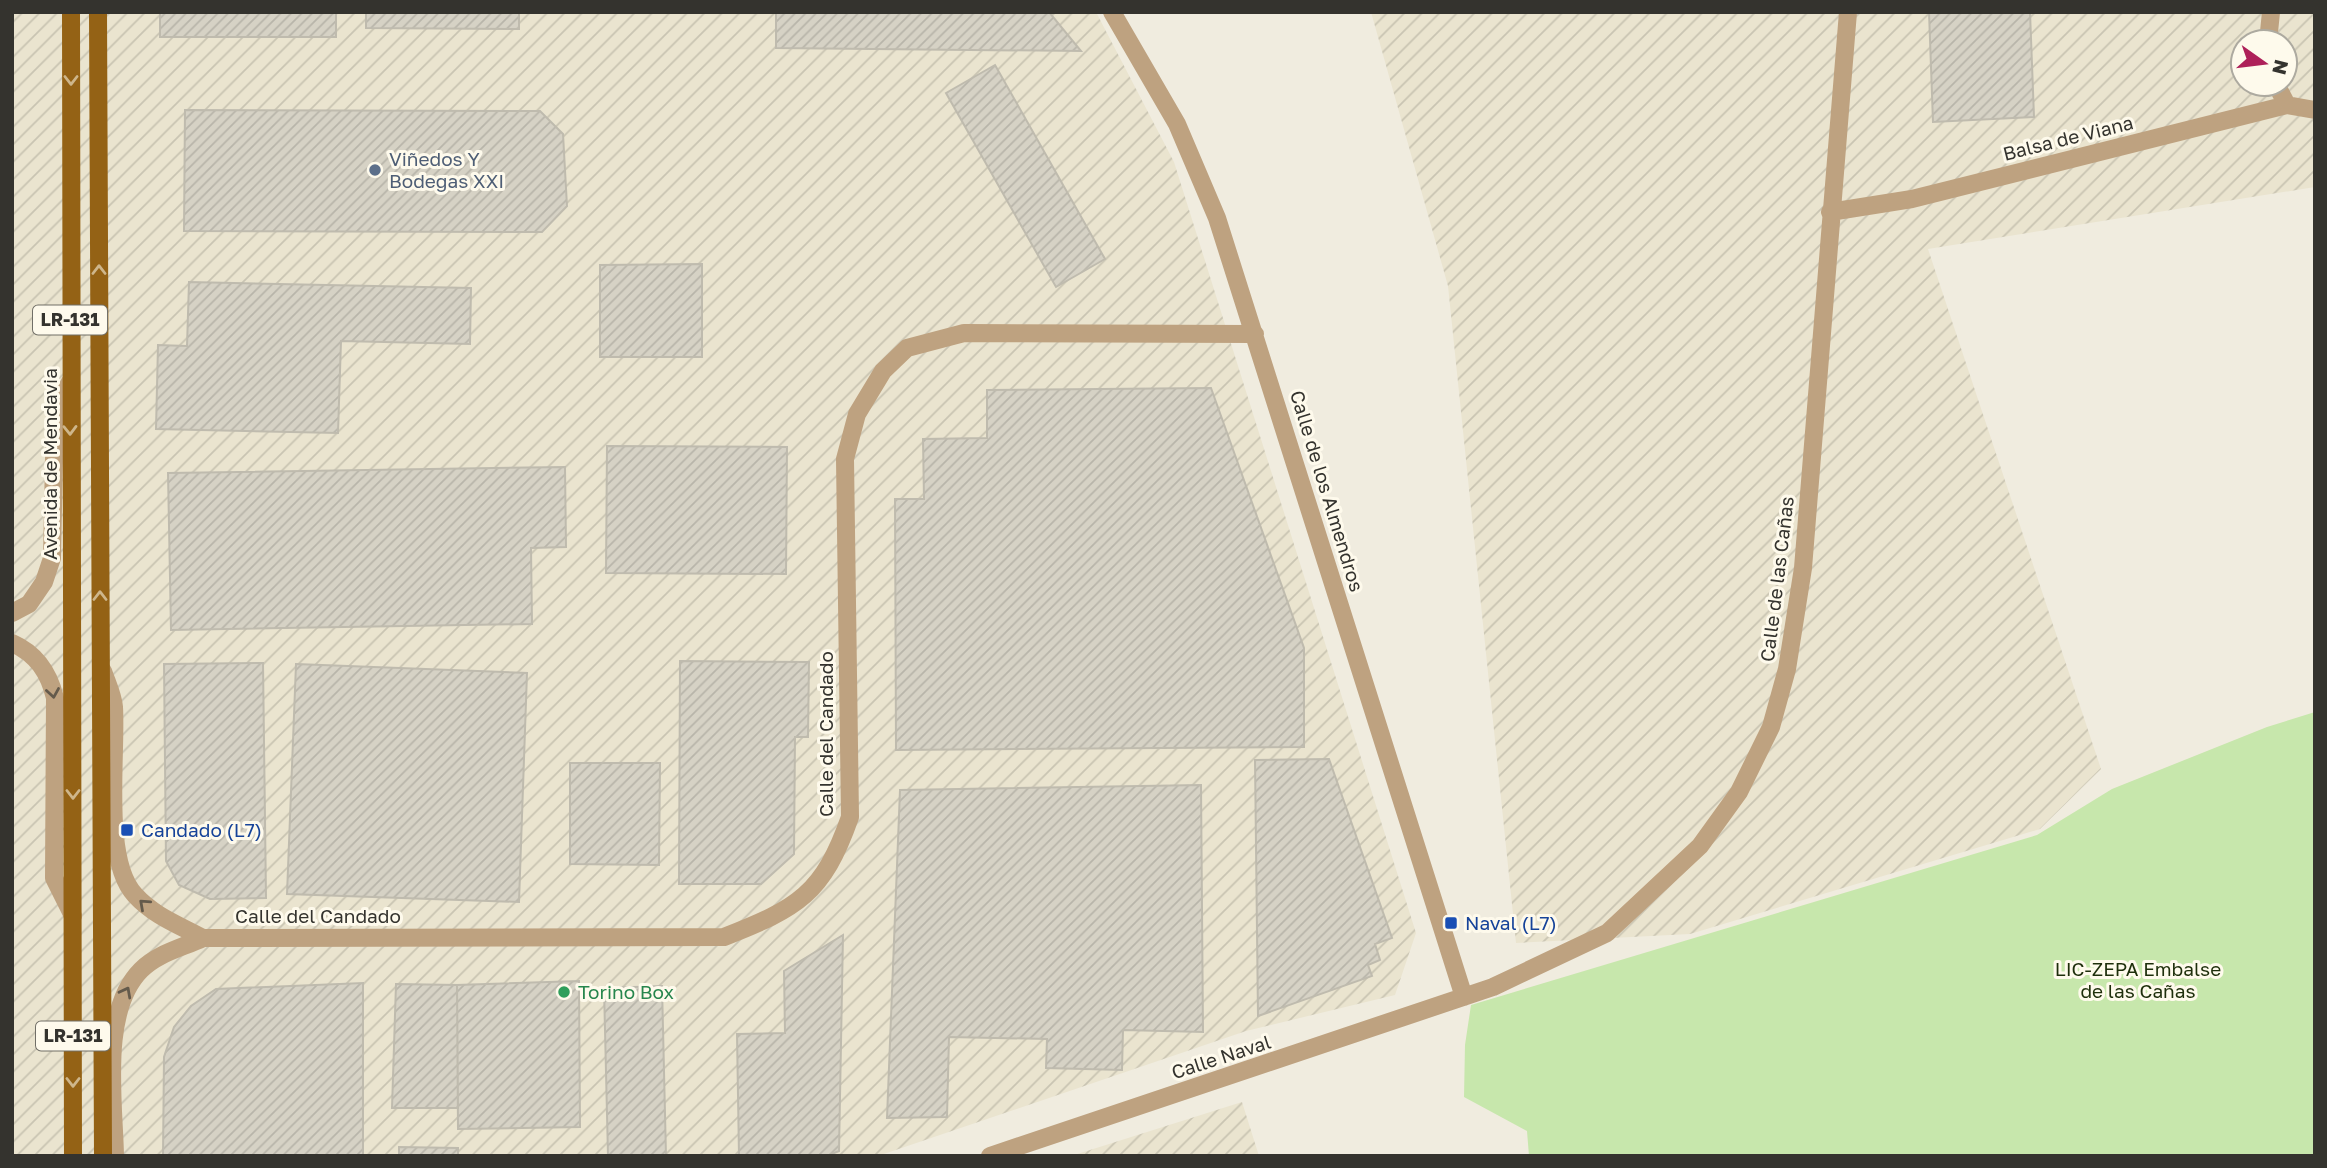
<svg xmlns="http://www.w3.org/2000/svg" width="2327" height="1168" font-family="'Golos Text',sans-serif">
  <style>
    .industrial { fill: url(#industrial-furrows); fill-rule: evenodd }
    .green { fill: #c7e7ac }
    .building { fill: url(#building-hatch); stroke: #bfbbae; stroke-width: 2 }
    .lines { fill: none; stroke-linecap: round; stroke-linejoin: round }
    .minor { stroke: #bea280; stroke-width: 18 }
    .major { stroke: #946215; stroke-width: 18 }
    .oneway { stroke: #ceb68b }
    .oneway2 { stroke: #645a4b }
    .service-dot { fill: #5c6f8a; stroke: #fefaec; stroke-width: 2.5 }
    .transit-dot { fill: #1a4fb4; stroke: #fefaec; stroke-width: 2.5 }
    .leisure-dot { fill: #2e9e5b; stroke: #fefaec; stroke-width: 2.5 }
    .labels { text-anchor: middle; stroke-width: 6; stroke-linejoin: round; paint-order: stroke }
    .shield { fill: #fefaec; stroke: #716f67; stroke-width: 2 }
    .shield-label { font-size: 18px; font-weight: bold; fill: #34332e }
    .street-label { font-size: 19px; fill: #34332e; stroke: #fefaec }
    .service-label { font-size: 19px; fill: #4e5e75; stroke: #fefaec; text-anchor: start }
    .transit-label { font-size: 19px; fill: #164399; stroke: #fefaec; text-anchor: start }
    .park-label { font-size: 19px; fill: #1e2f0b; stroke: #fefaec }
    .leisure-label { font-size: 19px; fill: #27864d; stroke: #fefaec; text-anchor: start }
  </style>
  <defs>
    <pattern id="industrial-furrows" width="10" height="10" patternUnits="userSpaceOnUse" patternTransform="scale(1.75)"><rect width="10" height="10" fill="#eae4cf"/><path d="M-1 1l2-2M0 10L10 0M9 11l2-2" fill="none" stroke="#c9c4b2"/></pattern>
    <pattern id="building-hatch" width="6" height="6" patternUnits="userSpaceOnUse" patternTransform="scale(1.75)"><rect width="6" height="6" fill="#d6d2c5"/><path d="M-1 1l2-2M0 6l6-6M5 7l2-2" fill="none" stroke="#b8b5aa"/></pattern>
  </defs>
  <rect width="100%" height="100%" fill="#f0ecdf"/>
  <path class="industrial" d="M12 12H1096L1174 162 1416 933 1395 995 1246 1031 878 1156H12Z
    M1371 12H2315V187L1928 249 2101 769 2040 829 1690 934 1516 943 1448 286ZM2243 42H2285V84H2243Z
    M1242 1102 1259 1156H1071Z"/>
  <path class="green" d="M2315 712V1156H1529L1527 1131 1464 1097 1465 1045 1471 1005 2037 835 2112 789 2267 727Z"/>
  <path class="building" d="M160 12H336V37H160Z
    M366 12H519V29L366 28Z
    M776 12H1049L1081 51 776 48Z
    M1929 12H2030L2034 117 1933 122Z
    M995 65 1105 259 1056 287 946 93Z
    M185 110 540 111 563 134 567 206 542 232 184 231Z
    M702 264V357H600V265Z
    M189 282 471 288 470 344 341 341 338 433 156 429 158 345 187 346Z
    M1211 388 1304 648V747L896 750 895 499H924L923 439 987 438V390Z
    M607 446 787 447 786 574 606 573Z
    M565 467 566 547 531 548 532 624 171 630 168 473Z
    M680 661 809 662 808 737H795L794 854 761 884H679Z
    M263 663 266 898 210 899 179 885 166 861 164 664Z
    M296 664 527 673 519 902 287 894Z
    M1329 759 1392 938 1375 944 1380 960 1368 965 1372 976 1258 1016 1255 760Z
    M570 763H660L659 865 570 864Z
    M1201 785 1203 1032 1123 1030 1122 1070 1046 1068 1047 1039 949 1037 947 1117 887 1118 900 790Z
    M843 935 839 1151 827 1156H739L737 1034 785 1033 784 971Z
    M579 981 580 1127 458 1129 457 985Z
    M363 983V1156H163L164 1057 174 1027 191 1006 216 989Z
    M396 984 457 985 458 1108H392Z
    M662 986 666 1156H608L604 988Z
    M399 1147 458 1148V1156H399Z"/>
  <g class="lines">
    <path class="minor" d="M1112 12 1177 124 1217 218 1464 997
      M2268 42 2271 12
      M2276 84 2287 105
      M1830 212 1912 199 2287 105 2315 110
      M12 613 29 604 44 582 52 558 55 410 70 382
      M12 643C37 654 49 673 55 698L54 878 73 916
      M103 671C107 683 113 695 114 707 117 756 102 860 135 895 154 916 179 925 203 938
      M115 1156C114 1101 100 1011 141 970 158 953 182 948 203 938L724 937C798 908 823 894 850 817L845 459 857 414 883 371 907 348 964 333 1255 334
      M990 1156 1493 987 1607 933 1700 846 1739 792 1771 727 1787 669 1803 568 1848 12"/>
    <path class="major" d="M71 12 73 1156
      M98 12 103 1156"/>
  </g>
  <defs><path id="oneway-chevron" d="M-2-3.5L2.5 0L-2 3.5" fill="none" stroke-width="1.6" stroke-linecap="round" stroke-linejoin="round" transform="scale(1.75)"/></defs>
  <g class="oneway">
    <use href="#oneway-chevron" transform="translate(71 80) rotate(90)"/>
    <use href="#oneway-chevron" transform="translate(99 270) rotate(-90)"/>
    <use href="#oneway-chevron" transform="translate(70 430) rotate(89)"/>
    <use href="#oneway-chevron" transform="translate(100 596) rotate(-90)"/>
    <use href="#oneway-chevron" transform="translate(73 794) rotate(90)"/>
    <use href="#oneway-chevron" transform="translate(73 1082) rotate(90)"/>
  </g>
  <g class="oneway2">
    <use href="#oneway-chevron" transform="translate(53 693) rotate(81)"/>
    <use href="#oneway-chevron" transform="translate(144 904) rotate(-138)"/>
    <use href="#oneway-chevron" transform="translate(126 992) rotate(-62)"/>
  </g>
  <circle class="service-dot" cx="375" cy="170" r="7"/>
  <g class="transit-dot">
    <rect x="120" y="823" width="14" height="14" rx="3.5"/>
    <rect x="1444" y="916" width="14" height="14" rx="3.5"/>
  </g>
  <circle class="leisure-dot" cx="564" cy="992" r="7"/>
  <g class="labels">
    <g class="shield">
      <rect x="33" y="305.5" width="74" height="29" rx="5"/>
      <rect x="36" y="1021.5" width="74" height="29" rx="5"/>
    </g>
    <g class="shield-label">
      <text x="70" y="326">LR-131</text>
      <text x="73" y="1042">LR-131</text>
    </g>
    <g class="street-label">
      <text transform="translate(2068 138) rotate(-14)" y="7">Balsa de Viana</text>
      <text transform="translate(50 464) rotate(-90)" y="7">Avenida de Mendavia</text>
      <text transform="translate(1327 491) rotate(73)" y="7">Calle de los Almendros</text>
      <text transform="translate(1777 579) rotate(-83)" y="7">Calle de las Cañas</text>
      <text transform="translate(826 734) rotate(-90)" y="7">Calle del Candado</text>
      <text x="318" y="923">Calle del Candado</text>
      <text transform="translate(1221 1057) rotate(-18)" y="7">Calle Naval</text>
    </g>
    <g class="service-label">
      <text x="389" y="166">Viñedos Y<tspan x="389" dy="22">Bodegas XXI</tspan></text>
    </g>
    <g class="transit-label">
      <text x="141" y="837">Candado (L7)</text>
      <text x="1465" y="930">Naval (L7)</text>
    </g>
    <g class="park-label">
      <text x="2138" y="976">LIC-ZEPA Embalse<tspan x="2138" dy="22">de las Cañas</tspan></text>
    </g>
    <g class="leisure-label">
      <text x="578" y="999">Torino Box</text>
    </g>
  </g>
  <rect width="2327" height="1168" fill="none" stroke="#34332e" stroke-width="28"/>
  <g transform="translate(2264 63) rotate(104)"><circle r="33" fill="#fefaec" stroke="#adaaa0" stroke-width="2"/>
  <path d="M0-5L12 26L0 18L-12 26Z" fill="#ae2059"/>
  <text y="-10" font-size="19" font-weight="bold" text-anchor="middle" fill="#34332e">N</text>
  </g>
</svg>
